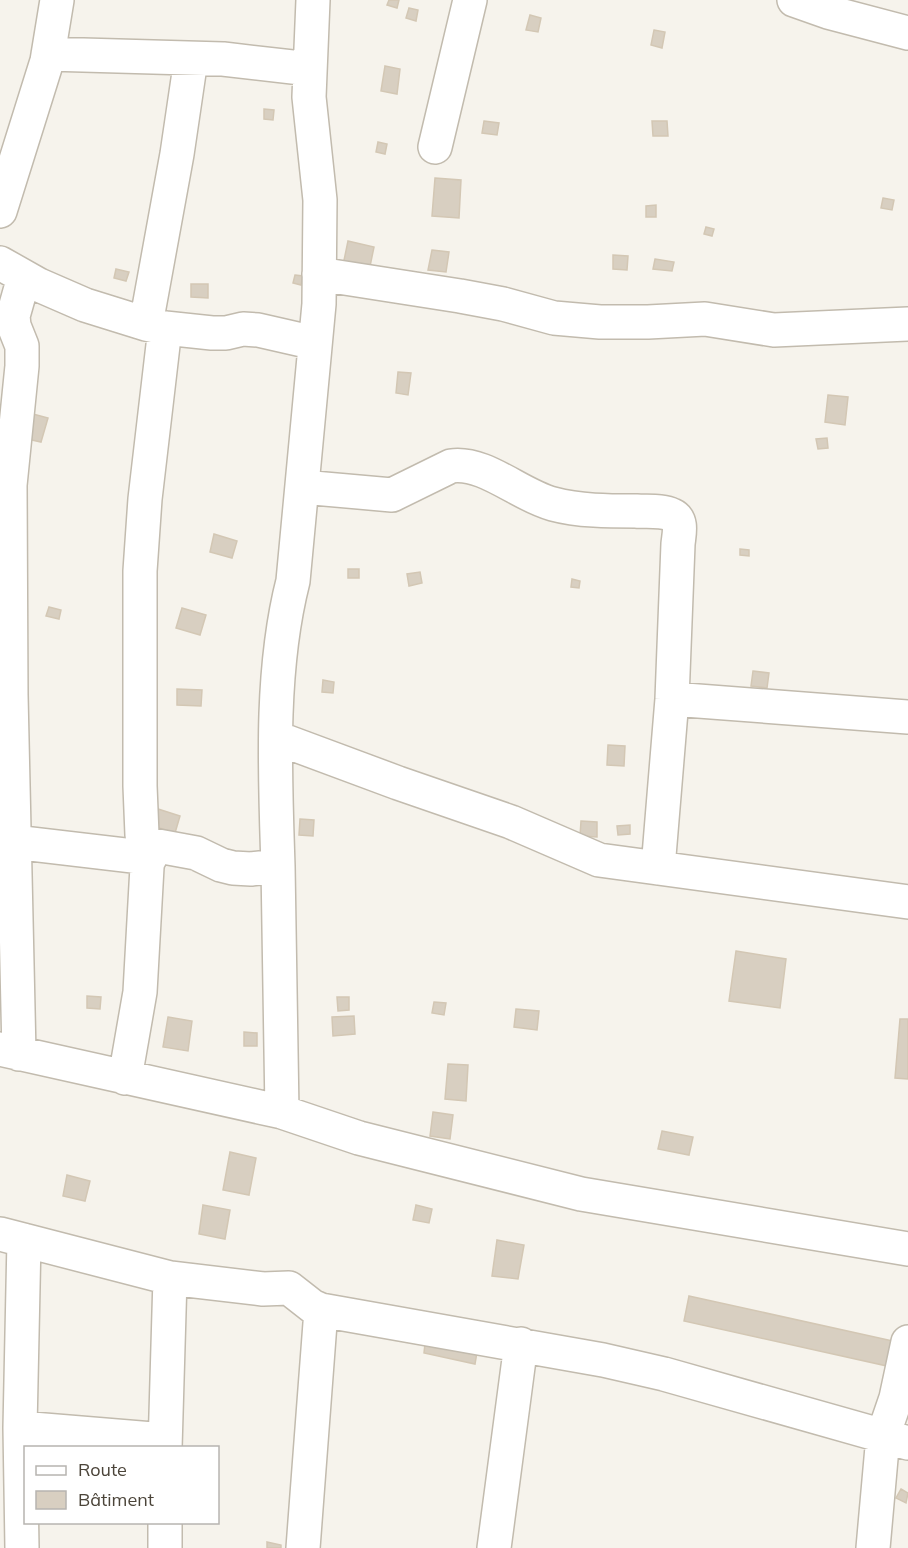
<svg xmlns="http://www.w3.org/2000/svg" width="908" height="1548" font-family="Mulish,sans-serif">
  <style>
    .building { fill: #d8cfc1; stroke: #d3c7b4; stroke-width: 1.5 }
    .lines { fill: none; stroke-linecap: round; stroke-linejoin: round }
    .minor-casing { stroke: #c2bbae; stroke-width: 36 }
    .minor { stroke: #fff; stroke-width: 33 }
  </style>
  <rect width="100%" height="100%" fill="#f6f3ec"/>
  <path class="building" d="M389 0H399L397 8 387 5Z
    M409 8 418 10 416 21 406 18Z
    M530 15 541 18 538 32 526 30Z
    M654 30 665 32 662 48 651 45Z
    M385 66 400 69 397 94 381 91Z
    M264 109 274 110 273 120 264 119Z
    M484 121 499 123 497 135 482 133Z
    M652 121H667L668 136H653Z
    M378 142 387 144 385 154 376 152Z
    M435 178 461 180 459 218 432 216Z
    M883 198 894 200 892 210 881 208Z
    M656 205V217H646V206Z
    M706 227 714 229 712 236 704 234Z
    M348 241 374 247 368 276 342 270Z
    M432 250 449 252 446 272 428 270Z
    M613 255 628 256 627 270 613 269Z
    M655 259 674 262 672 271 653 269Z
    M116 269 129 272 126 281 114 278Z
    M295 275 303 276 301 285 293 283Z
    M191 284H208V298L191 297Z
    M398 372 411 373 408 395 396 393Z
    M828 395 848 397 845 425 825 422Z
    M33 414 48 418 41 442 27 439Z
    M827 438 828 448 818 449 816 439Z
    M214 534 237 541 232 558 210 552Z
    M740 549 749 550V556L740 555Z
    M348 569H359V578H348Z
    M420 572 422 583 409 586 407 574Z
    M572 579 580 581 579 588 571 587Z
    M49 607 61 610 59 619 46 616Z
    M182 608 206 615 200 635 176 628Z
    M753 671 769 673 767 688 751 686Z
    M323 680 334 682 333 693 322 692Z
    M177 689 202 690 201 706 177 705Z
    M608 745 625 746 624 766 607 765Z
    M155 808 180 816 175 833 150 825Z
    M300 819 314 820 313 836 299 835Z
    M581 821 597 822V837L580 836Z
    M630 825V834L618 835 617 826Z
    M736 951 786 959 780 1008 729 1001Z
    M87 996 101 997 100 1009 87 1008Z
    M337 997H349V1010L338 1011Z
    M434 1002 446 1003 444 1015 432 1013Z
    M516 1009 539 1011 537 1030 514 1027Z
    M354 1016 355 1034 333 1036 332 1017Z
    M168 1017 192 1021 188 1051 163 1047Z
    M900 1019H908V1079L895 1078Z
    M244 1032 257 1033V1046H244Z
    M448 1064 468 1065 466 1101 445 1099Z
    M433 1112 453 1115 450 1139 430 1136Z
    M662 1131 693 1137 689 1155 658 1149Z
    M230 1152 256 1158 249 1195 223 1190Z
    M67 1175 90 1181 85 1201 63 1196Z
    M203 1205 230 1210 225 1239 199 1234Z
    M416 1205 432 1209 429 1223 413 1220Z
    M497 1240 524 1245 518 1279 492 1276Z
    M689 1296 902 1343 896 1368 684 1321Z
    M426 1335 478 1346 475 1364 424 1353Z
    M901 1489 908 1493 906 1503 896 1498Z
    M267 1542 281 1545V1548H267Z"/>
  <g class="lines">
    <g class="minor-casing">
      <path id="minor" d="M794 0 828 12 908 33
        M48 54 223 59 310 69
        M435 147 470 0
        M0 211 47 61 57 0
        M0 263 39 285 85 305 146 324 165 328 212 333H226L243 329 258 330 315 343
        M319 274 460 296 503 304 554 318 600 322H648L705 319 774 330 908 324
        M146 324 177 154 191 59
        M302 487 392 495 451 466C485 461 519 495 553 504 579 511 609 511 636 511 647 512 662 510 672 515 683 520 679 534 678 544L672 699 658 868
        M672 699 908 717
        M277 738 398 783 511 822 599 860 908 902
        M14 842 150 858
        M147 844 196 853 221 865 233 868 251 869 278 866
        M0 1049 282 1112 359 1138 581 1194 908 1249
        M19 1054 11 695 10 485 22 366V346L14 326 13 316 24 277
        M125 1078 140 992 147 867 150 850 142 835 140 786V571L145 499 165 328
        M282 1112C281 1030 280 948 278 866 275 773 270 671 293 581L319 304 320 200 309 97 313 0
        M0 1234 170 1278 263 1289 289 1288 312 1306 321 1310 603 1360 664 1374 908 1443
        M20 1428 165 1440
        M165 1448 170 1278
        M22 1548 20 1428 24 1240
        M165 1548V1522
        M303 1548 321 1310
        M494 1548 521 1344
        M873 1548 883 1436 896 1398 908 1342"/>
    </g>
    <use href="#minor" class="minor"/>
  </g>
  <rect x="24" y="1446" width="195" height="78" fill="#ffffff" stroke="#b7b4b0" stroke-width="1.5"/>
  <rect x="36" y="1466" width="30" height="9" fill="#ffffff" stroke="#b7b4b0" stroke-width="1.5"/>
  <text x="78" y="1476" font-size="18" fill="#4b4439">Route</text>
  <rect x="36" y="1491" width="30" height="18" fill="#d8cfc1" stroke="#b7b4b0" stroke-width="1.5"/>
  <text x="78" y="1506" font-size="18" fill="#4b4439">Bâtiment</text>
</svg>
